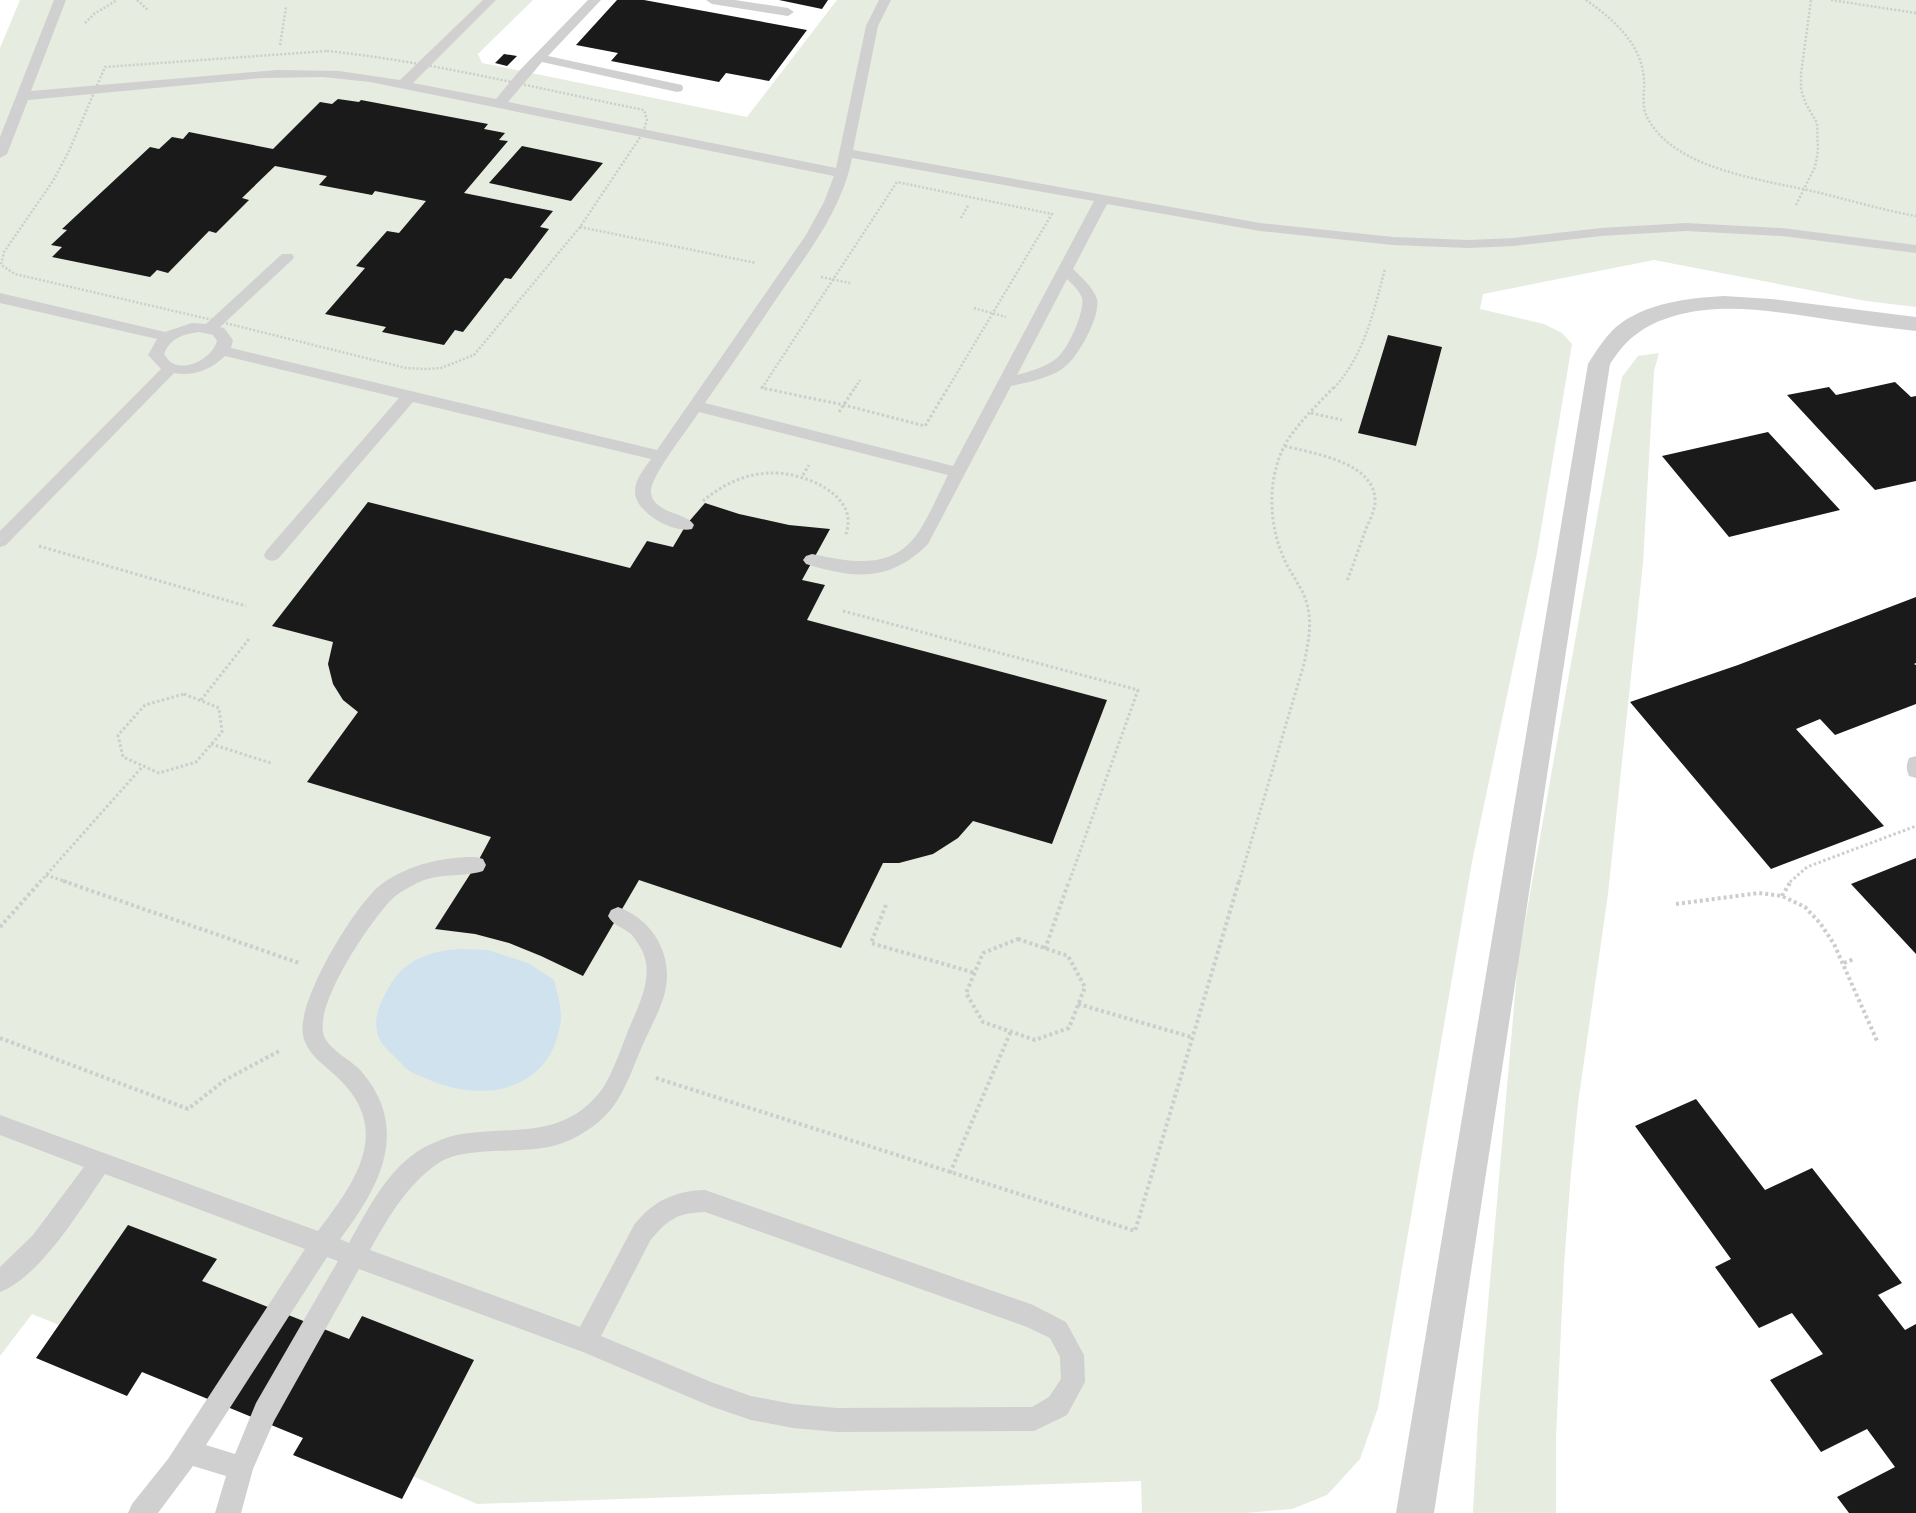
<svg xmlns="http://www.w3.org/2000/svg" width="1916" height="1513" font-family="Helvetica,sans-serif">
  <style>
    .green { fill: #e6ecdf }
    .water { fill: #cfe2ee }
    .building { fill: #1a1a1a }
    .lines { fill: none; stroke-linecap: round; stroke-linejoin: round }
    .path-far2 { stroke: #cdcdcd; stroke-width: 2.5; stroke-dasharray: 2 2; stroke-linecap: butt }
    .path-far1 { stroke: #cdcdcd; stroke-width: 3; stroke-dasharray: 2.5 2.5; stroke-linecap: butt }
    .path { stroke: #cdcdcd; stroke-width: 4; stroke-dasharray: 3 3; stroke-linecap: butt }
    .service { fill: #d0d0d0; fill-rule: evenodd }
    .minor { fill: #d0d0d0; fill-rule: evenodd }
  </style>
  <rect width="100%" height="100%" fill="#fff"/>
  <path class="green" d="M20 0H533L478 54 482 63 747 117 837 0H1916V307L1866 301 1654 260 1483 294 1480 309 1544 324 1562 333 1572 344 1537 553 1472 862 1378 1408 1360 1459 1327 1495 1292 1509 1245 1513H1142L1141 1481 477 1504 265 1412 226 1392 32 1314 0 1356V48Z
    M1659 353 1654 371 1643 563 1608 894 1578 1103 1571 1172 1564 1265 1556 1436V1513H1473L1478 1419 1518 961 1622 377 1638 356Z"/>
  <path class="water" d="M460 949 488 950 528 963 554 980C557 992 561 1005 561 1017 561 1026 557 1038 554 1047 530 1098 470 1099 425 1078 420 1075 413 1074 408 1070 404 1067 401 1063 397 1059 389 1051 380 1045 377 1032 374 1016 380 1003 388 989 403 960 429 951 460 949Z"/>
  <path class="building" d="M617 0H644L807 30 769 81 726 73 719 82 611 61 618 53 576 45Z
    M779 0H828L822 9Z
    M504 54 517 56 507 66 495 63Z
    M338 99 359 102 361 100 488 124 484 129 505 133 499 140 508 141 464 193 553 211 540 227 549 229 511 279 505 278 463 332 455 330 444 345 382 332 386 327 325 314 365 268 356 266 387 231 399 233 426 201 375 191 372 195 319 185 327 176 275 166 242 198 249 200 216 233 209 231 168 273 157 270 150 277 52 257 62 247 51 245 67 230 62 229 150 147 159 149 172 137 183 139 189 132 273 149 320 102 332 104Z
    M522 146 603 163 571 201 489 183Z
    M1388 335 1442 347 1416 446 1358 433Z
    M1895 382 1911 397 1916 396V481L1875 490 1787 395 1829 387 1836 395Z
    M1768 432 1840 510 1729 537 1662 456Z
    M368 502 630 568 647 541 673 547 686 525 705 503 739 514 789 525 830 529 802 580 825 585 807 620 1107 700 1052 844 973 821 958 838 933 854 899 863H883L841 948 639 880 583 976 541 956 509 943 475 934 435 929 476 865 491 837 307 782 358 712 343 700 333 684 328 664 333 642 272 626Z
    M1916 597V663L1914 664 1916 665V704L1835 735 1820 719 1796 729 1884 826 1771 869 1630 702 1738 665Z
    M1916 858V954L1851 884Z
    M1696 1099 1765 1190 1812 1168 1902 1283 1878 1295 1905 1330 1916 1324V1513H1849L1837 1497 1895 1467 1867 1429 1821 1452 1770 1380 1823 1354 1792 1313 1759 1328 1715 1267 1731 1259 1635 1126Z
    M128 1225 217 1259 202 1281 349 1339 362 1316 474 1360 402 1499 293 1455 303 1438 142 1372 127 1396 36 1358Z"/>
  <g class="lines">
    <path class="path-far2" d="M137 0 148 10
      M1586 0C1614 20 1642 44 1644 80 1645 93 1641 105 1647 117 1673 170 1766 180 1816 192 1850 200 1882 210 1916 216
      M1831 0 1916 13
      M85 23 94 14 117 0
      M280 45 286 7
      M327 51C434 62 539 89 644 110L647 120 643 133 580 227 474 355 441 368 425 369 406 368 217 321 15 274 1 265 4 252 53 181 69 151 105 67Z
      M1796 205 1815 167 1818 151 1817 123 1806 104 1801 90V74L1811 0
      M961 218 969 204
      M580 227 756 263
      M821 277 850 283
      M974 308 1006 317
      M762 388 897 182 1052 214 948 388
      M855 388 860 380
      M1334 388C1365 354 1373 313 1385 269"/>
    <path class="path-far1" d="M763 386 762 388 844 405 925 426 949 386
      M839 412 856 386
      M1311 413 1342 420
      M1285 446C1314 454 1378 462 1375 504 1374 511 1370 520 1367 526 1360 545 1354 563 1347 581
      M803 475 809 465
      M703 501C722 485 744 474 769 473 801 471 863 495 845 536
      M39 546 246 606
      M843 611 1138 690 1069 882
      M184 694 219 708 222 732 196 762 159 773 123 757 118 735 145 705Z
      M201 700 249 639
      M211 744 271 763
      M46 875 67 882
      M40 882 143 766
      M1239 882 1304 664C1309 639 1314 617 1303 593 1298 583 1291 573 1286 563 1268 527 1266 477 1287 441 1300 421 1318 404 1335 386
      M1790 882 1807 867 1916 826"/>
    <path class="path" d="M63 881 299 963
      M1782 896 1791 881
      M1676 904 1759 893 1782 896 1805 907 1820 923 1834 944 1878 1043
      M886 905 871 943 975 973
      M0 927 41 881
      M1018 939 1068 956 1085 987 1069 1028 1035 1040 983 1022 966 993 983 953Z
      M1045 949 1069 881
      M1844 963 1854 959
      M1078 1004 1191 1037
      M0 1038 188 1109 225 1080 281 1050
      M656 1078 1135 1231 1239 881
      M950 1173 1011 1031"/>
    <path class="service" d="M54 0H66L31 91 277 70 339 71 400 80 483 0H496L413 83 496 99 520 70 588 0H601L548 56 682 85 683 88 682 91 677 92 542 62 508 102 836 168 866 26 879 0H891L878 26 853 150 1260 223 1393 237 1468 240 1514 238 1601 228 1686 223 1782 228 1916 245V253L1782 236 1686 231 1601 236 1514 246 1468 248 1393 245 1260 231 1107 204 1073 269C1081 277 1093 287 1097 299 1101 316 1077 360 1062 369 1047 379 1028 382 1011 386L928 544C890 582 855 579 806 564L803 560 806 556 812 554C849 562 889 570 915 537 927 521 939 493 948 475L699 412C689 428 651 475 651 491 651 499 655 503 661 507 670 514 689 516 694 525L692 529C674 534 634 512 635 491 635 479 645 468 651 459L413 402 278 559 272 561 266 559 264 555 266 551 399 398 225 356C212 369 193 377 174 373L6 545 0 547V531L161 369 148 355 157 339 0 303V293L165 332 192 323 206 324 282 254H292L294 257 292 260 220 327 224 328 233 340 231 348 657 450 806 235 824 202 834 176 370 82 323 77 262 78 28 100 7 154 0 158V137ZM852 158 1094 201 953 466 705 403C731 366 756 329 781 292 810 250 842 209 852 158ZM1067 279C1073 285 1079 290 1082 298 1085 312 1068 349 1057 358 1046 367 1031 371 1017 375ZM199 332 213 335 217 341C213 356 189 372 172 363 169 361 166 357 164 354 170 338 184 334 199 332Z
      M706 0H735L788 8 794 12 788 16 712 4Z
      M1916 756V778L1909 776C1906 769 1906 765 1909 758Z
      M476 857 483 859 486 865 483 871C461 878 439 872 417 883 408 888 398 893 391 900 370 922 313 1005 324 1036 330 1051 352 1060 362 1072 411 1130 379 1188 340 1239L349 1243C368 1209 388 1168 423 1148 433 1143 450 1135 462 1134 515 1126 565 1140 603 1088 613 1073 623 1043 630 1026 640 1003 654 975 642 950 639 945 635 938 631 934 623 927 613 926 608 916L611 910 618 907C656 921 676 960 663 999 658 1014 650 1029 643 1044 624 1089 618 1117 570 1140 530 1159 469 1142 437 1164 406 1186 388 1218 370 1250L580 1327 634 1225C653 1201 674 1191 705 1190L1033 1305 1066 1322 1084 1355 1085 1382 1067 1415 1034 1431 837 1432 793 1428 751 1420 710 1406 583 1352 359 1269 274 1421 253 1469 241 1513H215L226 1476 193 1466 158 1513H128L132 1504 168 1459 305 1249 105 1174C80 1210 41 1276 0 1292V1267L33 1235 84 1167 0 1135V1115L318 1231C354 1183 394 1131 338 1078 325 1065 307 1055 303 1035 296 1002 356 902 383 883 411 864 442 857 476 857ZM705 1212 1027 1327 1050 1338 1060 1357 1061 1379 1049 1397 1032 1407 837 1408 793 1404 751 1396 711 1382 601 1336 650 1241C668 1219 677 1213 705 1212ZM327 1257 338 1261 256 1403 235 1454 206 1445Z"/>
    <path class="minor" d="M1724 296 1771 299 1916 317V331C1888 328 1860 324 1832 320 1771 311 1693 295 1638 333 1626 341 1618 352 1610 364L1434 1513H1396L1588 364C1596 351 1605 337 1616 327 1645 303 1688 298 1724 296Z"/>
  </g>
</svg>
